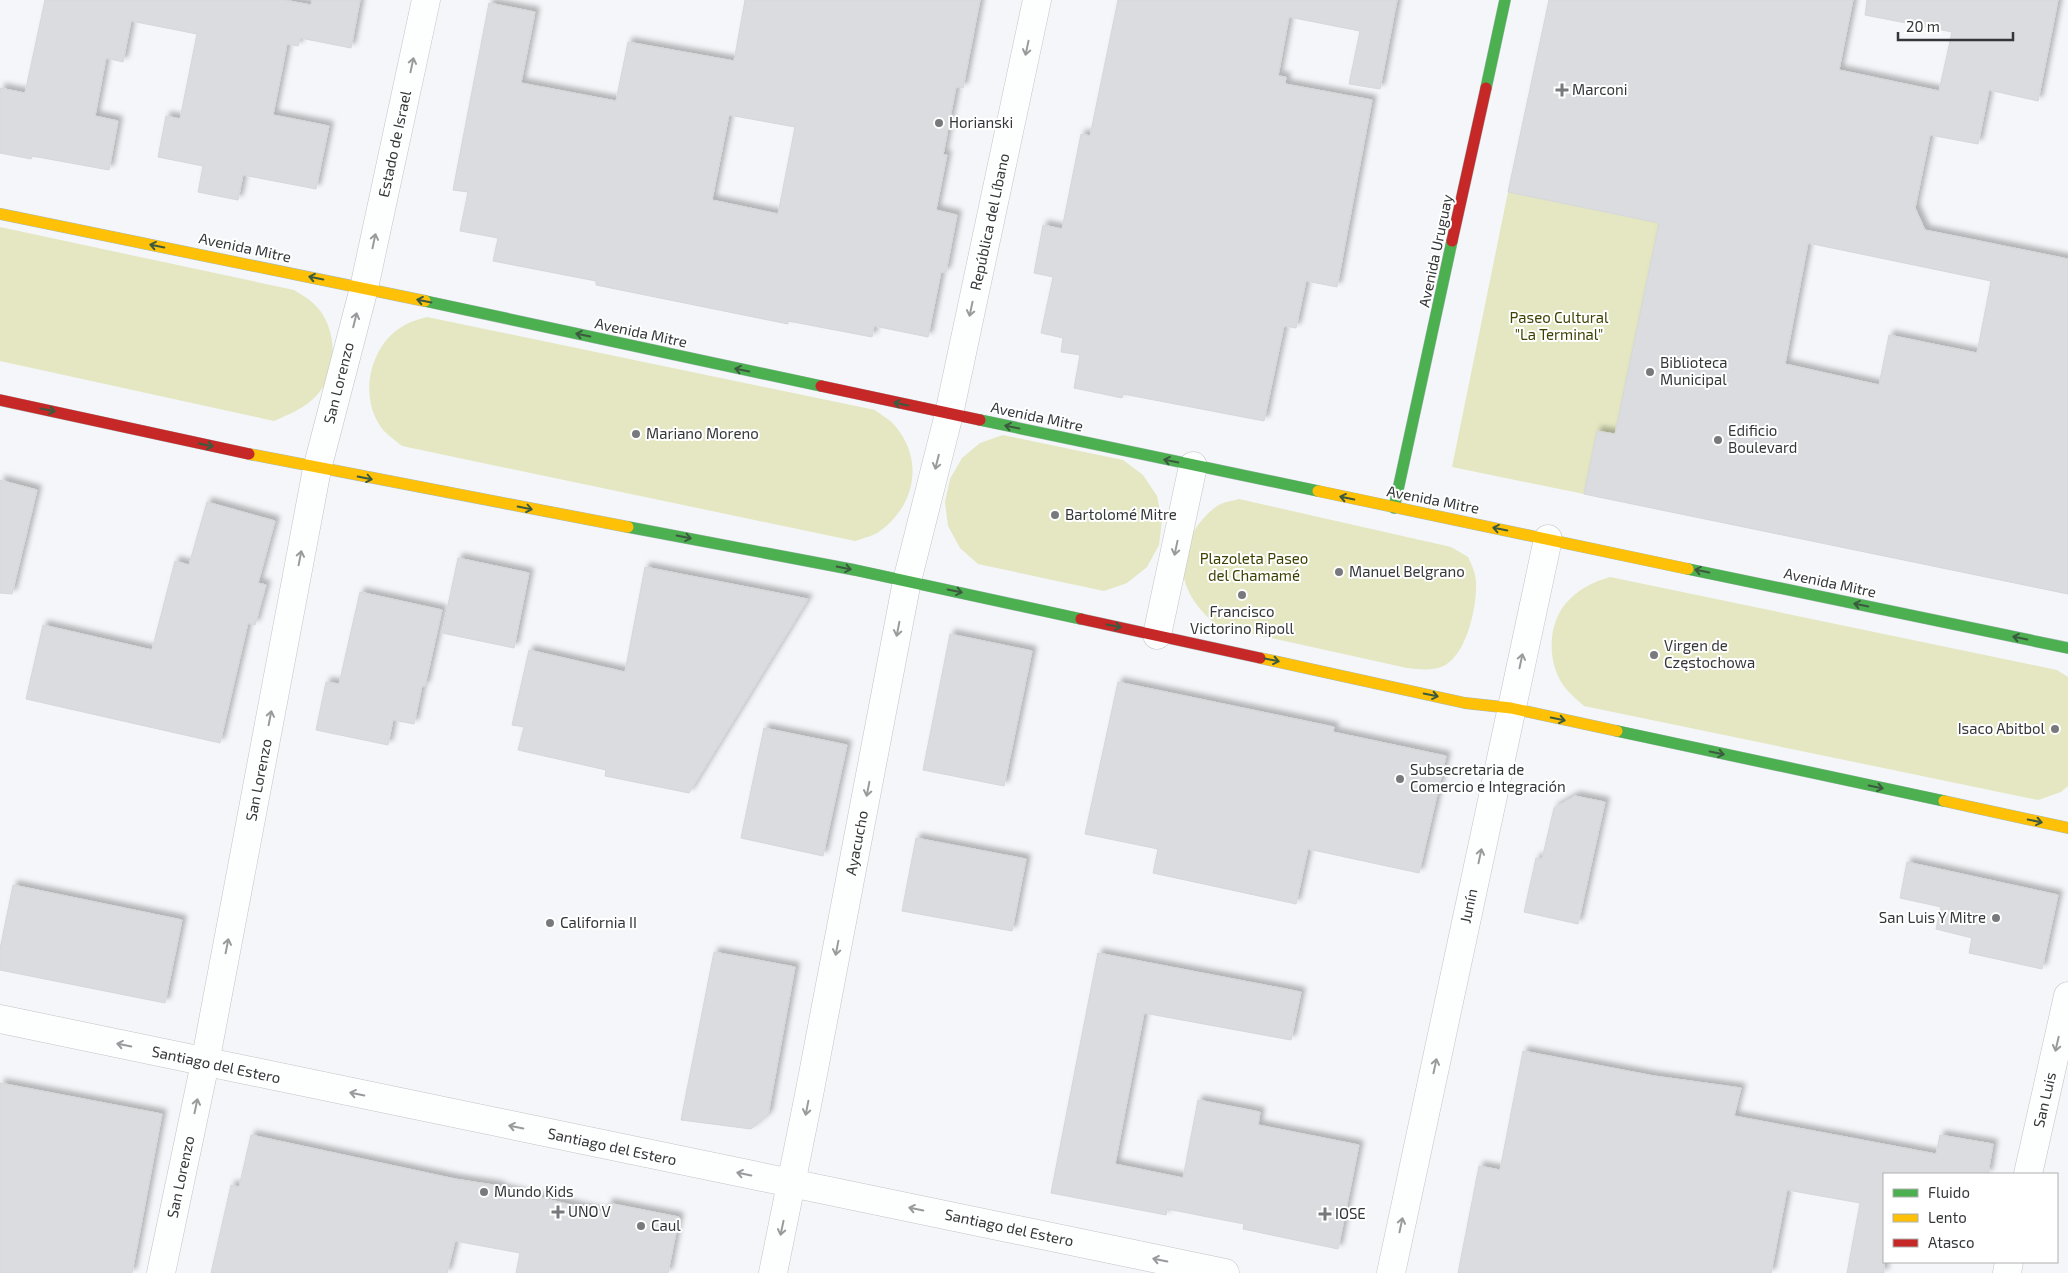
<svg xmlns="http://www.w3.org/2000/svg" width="2068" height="1273" font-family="'Exo 2',sans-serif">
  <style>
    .green { fill: #e4e7c1 }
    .building { fill: #dbdcdf; stroke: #d5d7d9; fill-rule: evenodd; filter: url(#shadow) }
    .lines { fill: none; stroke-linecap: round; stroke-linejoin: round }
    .street-casing { stroke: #c1c3c5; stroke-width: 29 }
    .fast-casing { stroke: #a9bbbc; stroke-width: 12 }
    .slow-casing { stroke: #a9bbbc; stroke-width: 12 }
    .jam-casing { stroke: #a9bbbc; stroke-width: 12 }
    .street { stroke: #fdfefe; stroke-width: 28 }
    .fast { stroke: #4caf50; stroke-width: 11 }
    .slow { stroke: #ffc107; stroke-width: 11 }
    .jam { stroke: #c62828; stroke-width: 11 }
    .oneway { stroke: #999a9b }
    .oneway2 { stroke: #3c5a3f }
    .poi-dot { fill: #78797c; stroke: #fff; stroke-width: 2 }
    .labels { text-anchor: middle; stroke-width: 4; stroke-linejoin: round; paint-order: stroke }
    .poi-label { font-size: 15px; fill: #353638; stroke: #fff; text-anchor: start }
    .street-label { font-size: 15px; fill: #353638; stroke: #fff }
    .park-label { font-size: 15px; fill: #3f4100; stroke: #fff }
  </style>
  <defs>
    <filter id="shadow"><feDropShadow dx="4.5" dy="-4.5" stdDeviation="2.5" flood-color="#0004"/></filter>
  </defs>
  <rect width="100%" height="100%" fill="#f4f6f9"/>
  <path class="green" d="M1508 192 1659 223 1615 434 1597 431 1584 494 1452 467Z
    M0 227 294 290C300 294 308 298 313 303 338 325 339 371 317 395 306 408 289 414 274 421L0 361Z
    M427 317 875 410C881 415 891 420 896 427 924 461 915 506 880 531 874 536 863 538 855 541L402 446C396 441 389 436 384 431 357 399 369 344 405 325 412 321 420 319 427 317Z
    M1003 435 1123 460 1143 475 1157 496 1162 520 1159 545 1147 567 1127 583 1104 591 978 564 960 548 948 526 945 502 950 479 962 458 980 443Z
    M1239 499 1451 547 1468 557C1471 564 1476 573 1476 582 1477 606 1467 657 1441 667 1430 671 1418 669 1407 668L1217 626C1205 615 1195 605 1188 590 1174 560 1192 524 1217 506 1223 502 1232 501 1239 499Z
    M1610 577 2057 670 2068 677V786L2061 792 2038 800 1584 706C1579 701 1572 696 1567 690 1546 666 1546 621 1570 599 1582 587 1594 582 1610 577Z"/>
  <path class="building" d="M45 0H284L311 5 312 0H360L351 48 300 38 298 46 287 44 273 115 329 126 316 189 243 175 238 200 198 192 203 166 158 157 166 116 180 119 197 34 131 21 123 62 106 58 95 116 118 121 109 170 32 156 31 159 0 153V88L25 93Z
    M745 0H980L963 88 956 87 943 155H947L936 210 957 215 946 272H941L928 337 874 326 872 337 788 321V324L596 285V281L493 261 498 238 460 231 468 192 453 190 489 3 535 12 521 83 616 101 628 42 734 61ZM729 115 795 127 778 214 712 200Z
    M1118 0H1397L1380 89 1349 84 1360 31 1289 17 1278 76 1286 77 1285 84 1372 100 1337 287 1306 281 1296 328 1284 326 1264 421 1123 394 1122 398 1074 388 1080 355 1061 352 1063 338 1041 333 1053 277 1034 273 1043 225 1062 229 1081 134 1090 136Z
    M1549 0H1853L1839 70 1939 91 1952 32 1865 15 1867 0H2058L2038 101 1989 90 1978 144 1930 135 1915 208 1925 230 2068 259V594L1584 494 1597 431 1615 434 1659 223 1508 192ZM1808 243 1991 281 1977 353 1889 335 1879 385 1785 364Z
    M0 480 37 490 12 594 0 593Z
    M207 502 275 521 258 583 266 585 255 625 248 623 220 743 26 699 43 625 152 650 175 561 189 565Z
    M458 558 529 573 514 648 442 633Z
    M645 567 808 599 689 793 605 776 606 770 518 750 524 727 512 725 529 650 625 672Z
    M360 592 442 610 425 686H422L414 724 393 720 388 745 316 730 326 682 339 684Z
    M950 634 1032 651 1004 786 923 770Z
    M1118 682 1334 727 1333 732 1446 756 1419 873 1308 849 1296 904 1153 873 1158 849 1085 834Z
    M764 728 847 745 823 856 741 838Z
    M1575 796 1605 802 1578 924 1524 912 1536 858 1542 859 1554 808Z
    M916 838 1026 859 1012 931 902 911Z
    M1907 862 2058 895 2042 969 1969 953 1972 938 1936 929 1941 907 1900 898Z
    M13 885 182 920 165 1003 0 970V949Z
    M714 952 795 967 768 1115 751 1129 681 1120Z
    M1098 953 1301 992 1291 1040 1144 1013 1115 1164 1183 1178 1198 1100 1260 1112 1258 1125 1359 1145 1338 1249 1243 1229 1244 1224 1167 1209 1166 1215 1051 1193Z
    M1523 1051 1654 1076 1741 1088 1734 1116 1936 1154 1940 1135 1993 1144 1988 1174H1884V1273H1847L1860 1203 1787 1190 1771 1273H1458L1479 1166 1500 1170Z
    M0 1083 162 1114 132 1273H0Z
    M251 1135 455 1179 500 1186 499 1188 606 1213 608 1203 679 1217 668 1273H516L520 1253 455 1241 447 1273H211L231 1185 239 1187Z"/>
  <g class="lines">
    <g class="street-casing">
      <path id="street" d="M1157 635 1193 466
        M0 1019 1225 1273
        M2028 1174 2068 996
        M161 1273 205 1063 317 469 364 288 426 0
        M773 1273 809 1095 907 581 949 414 1037 0
        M1391 1273 1548 539
        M2007 1273 2009 1262"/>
    </g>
    <g class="fast-casing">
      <path id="fast" d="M1486 88 1505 0
        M425 301 821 386
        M980 420 1318 491
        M1394 508 1452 241
        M628 527 855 570 1081 619
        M1688 569 2068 648
        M1617 731 1944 801"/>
    </g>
    <g class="slow-casing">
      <path id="slow" d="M0 214 425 301
        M249 454 628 527
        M1318 491 1688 569
        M1260 658 1465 703 1511 708 1617 731
        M1944 801 2068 828"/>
    </g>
    <g class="jam-casing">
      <path id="jam" d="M1452 241 1486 88
        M821 386 980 420
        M0 400 249 454
        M1081 619 1260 658"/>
    </g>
    <use href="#street" class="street"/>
    <use href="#fast" class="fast"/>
    <use href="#slow" class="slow"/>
    <use href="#jam" class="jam"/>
  </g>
  <defs><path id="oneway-shaft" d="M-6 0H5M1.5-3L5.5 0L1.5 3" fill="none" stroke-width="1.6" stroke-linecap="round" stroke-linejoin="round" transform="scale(1.25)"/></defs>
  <g class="oneway">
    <use href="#oneway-shaft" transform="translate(1027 48) rotate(102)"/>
    <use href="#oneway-shaft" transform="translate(412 65) rotate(-78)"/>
    <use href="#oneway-shaft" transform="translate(374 241) rotate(-78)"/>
    <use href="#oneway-shaft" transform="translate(971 309) rotate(102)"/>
    <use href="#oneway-shaft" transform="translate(355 320) rotate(-76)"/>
    <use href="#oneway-shaft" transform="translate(937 462) rotate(104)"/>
    <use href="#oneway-shaft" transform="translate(1176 548) rotate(102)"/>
    <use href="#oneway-shaft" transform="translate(300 558) rotate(-79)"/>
    <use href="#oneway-shaft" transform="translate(898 629) rotate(101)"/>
    <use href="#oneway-shaft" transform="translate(1521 661) rotate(-78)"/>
    <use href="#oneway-shaft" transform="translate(270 718) rotate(-79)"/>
    <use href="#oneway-shaft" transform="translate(868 789) rotate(101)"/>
    <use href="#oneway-shaft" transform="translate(1480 856) rotate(-78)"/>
    <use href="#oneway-shaft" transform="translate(227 946) rotate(-79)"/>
    <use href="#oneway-shaft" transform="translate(837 948) rotate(101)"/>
    <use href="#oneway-shaft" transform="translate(2057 1044) rotate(103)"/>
    <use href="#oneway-shaft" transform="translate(124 1045) rotate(-168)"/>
    <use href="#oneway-shaft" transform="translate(1435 1066) rotate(-78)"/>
    <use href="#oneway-shaft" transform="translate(357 1094) rotate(-168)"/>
    <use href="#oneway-shaft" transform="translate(196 1106) rotate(-78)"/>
    <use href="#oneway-shaft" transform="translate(807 1108) rotate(101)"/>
    <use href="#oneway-shaft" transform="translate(516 1127) rotate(-168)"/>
    <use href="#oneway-shaft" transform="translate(744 1174) rotate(-168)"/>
    <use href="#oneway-shaft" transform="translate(916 1209) rotate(-168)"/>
    <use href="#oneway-shaft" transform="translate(1401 1225) rotate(-78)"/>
    <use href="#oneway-shaft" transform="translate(782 1228) rotate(102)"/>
    <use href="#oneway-shaft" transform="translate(1160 1260) rotate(-168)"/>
  </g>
  <g class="oneway2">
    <use href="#oneway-shaft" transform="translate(157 246) rotate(-168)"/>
    <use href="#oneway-shaft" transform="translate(316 278) rotate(-168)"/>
    <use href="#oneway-shaft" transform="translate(424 301) rotate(-168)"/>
    <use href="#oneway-shaft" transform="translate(583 335) rotate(-168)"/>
    <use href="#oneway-shaft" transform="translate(742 370) rotate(-168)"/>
    <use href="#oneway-shaft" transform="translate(901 404) rotate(-168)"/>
    <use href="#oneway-shaft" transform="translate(48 410) rotate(12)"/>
    <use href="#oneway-shaft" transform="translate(1012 427) rotate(-168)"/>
    <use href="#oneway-shaft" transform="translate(206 445) rotate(12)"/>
    <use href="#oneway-shaft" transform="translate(1171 461) rotate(-168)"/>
    <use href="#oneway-shaft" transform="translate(365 478) rotate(11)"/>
    <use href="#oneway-shaft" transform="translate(1347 498) rotate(-168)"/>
    <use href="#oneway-shaft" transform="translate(525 508) rotate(11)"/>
    <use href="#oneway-shaft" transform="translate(1500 529) rotate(-169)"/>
    <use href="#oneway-shaft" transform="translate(684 537) rotate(11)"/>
    <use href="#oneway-shaft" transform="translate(844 568) rotate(11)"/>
    <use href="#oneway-shaft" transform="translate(1702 571) rotate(-168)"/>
    <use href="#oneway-shaft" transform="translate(955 591) rotate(12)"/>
    <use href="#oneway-shaft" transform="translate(1861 605) rotate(-168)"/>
    <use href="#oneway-shaft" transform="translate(1114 626) rotate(12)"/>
    <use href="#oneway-shaft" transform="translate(2020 638) rotate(-168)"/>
    <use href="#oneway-shaft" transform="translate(1272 660) rotate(12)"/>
    <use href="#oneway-shaft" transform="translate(1431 695) rotate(12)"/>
    <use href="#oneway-shaft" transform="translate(1558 719) rotate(12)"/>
    <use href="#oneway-shaft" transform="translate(1717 753) rotate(12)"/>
    <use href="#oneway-shaft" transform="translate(1876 787) rotate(12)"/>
    <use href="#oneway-shaft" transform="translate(2035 821) rotate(12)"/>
  </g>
  <g class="poi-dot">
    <path d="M1559.5 82.5h5v5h5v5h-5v5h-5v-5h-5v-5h5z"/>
    <circle cx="939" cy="123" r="5"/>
    <circle cx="1650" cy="372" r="5"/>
    <circle cx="636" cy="434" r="5"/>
    <circle cx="1718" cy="440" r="5"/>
    <circle cx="1055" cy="515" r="5"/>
    <circle cx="1339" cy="572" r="5"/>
    <circle cx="1242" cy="595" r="5"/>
    <circle cx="1654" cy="655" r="5"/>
    <circle cx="2055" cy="729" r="5"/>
    <circle cx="1400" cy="779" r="5"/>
    <circle cx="1996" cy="918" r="5"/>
    <circle cx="550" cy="923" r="5"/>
    <circle cx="484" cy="1192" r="5"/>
    <path d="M555.5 1204.5h5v5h5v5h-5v5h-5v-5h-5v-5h5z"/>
    <path d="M1322.5 1206.5h5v5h5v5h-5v5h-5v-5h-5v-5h5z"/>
    <circle cx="641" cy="1226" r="5"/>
  </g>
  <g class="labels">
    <g class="poi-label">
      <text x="1572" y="95">Marconi</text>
      <text x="949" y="128">Horianski</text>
      <text x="1660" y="368">Biblioteca<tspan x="1660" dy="17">Municipal</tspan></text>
      <text x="1728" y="436">Edificio<tspan x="1728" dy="17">Boulevard</tspan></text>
      <text x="646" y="439">Mariano Moreno</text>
      <text x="1065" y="520">Bartolomé Mitre</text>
      <text x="1349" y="577">Manuel Belgrano</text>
      <text x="1242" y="617" text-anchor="middle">Francisco<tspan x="1242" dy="17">Victorino Ripoll</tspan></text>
      <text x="1664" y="651">Virgen de<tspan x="1664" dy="17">Częstochowa</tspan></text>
      <text x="2045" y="734" text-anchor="end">Isaco Abitbol</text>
      <text x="1410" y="775">Subsecretaria de<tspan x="1410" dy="17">Comercio e Integración</tspan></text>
      <text x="1986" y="923" text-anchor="end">San Luis Y Mitre</text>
      <text x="560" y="928">California II</text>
      <text x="494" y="1197">Mundo Kids</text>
      <text x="568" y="1217">UNO V</text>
      <text x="1335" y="1219">IOSE</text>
      <text x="651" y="1231">Caul</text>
    </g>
    <g class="street-label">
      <text transform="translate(395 144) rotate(-78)" y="5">Estado de Israel</text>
      <text transform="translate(990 222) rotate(-78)" y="5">República del Líbano</text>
      <text transform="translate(245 248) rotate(12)" y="5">Avenida Mitre</text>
      <text transform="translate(1436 251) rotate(-78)" y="5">Avenida Uruguay</text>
      <text transform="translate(641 333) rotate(12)" y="5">Avenida Mitre</text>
      <text transform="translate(339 383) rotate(-76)" y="5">San Lorenzo</text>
      <text transform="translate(1037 417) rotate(12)" y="5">Avenida Mitre</text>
      <text transform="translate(1433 500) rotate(11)" y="5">Avenida Mitre</text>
      <text transform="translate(1830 583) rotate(12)" y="5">Avenida Mitre</text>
      <text transform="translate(259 780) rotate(-79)" y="5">San Lorenzo</text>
      <text transform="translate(857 843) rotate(-79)" y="5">Ayacucho</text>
      <text transform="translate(1469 906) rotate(-78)" y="5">Junín</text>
      <text transform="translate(216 1065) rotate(12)" y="5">Santiago del Estero</text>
      <text transform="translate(2045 1100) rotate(-77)" y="5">San Luis</text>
      <text transform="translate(612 1147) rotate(12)" y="5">Santiago del Estero</text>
      <text transform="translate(181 1177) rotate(-78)" y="5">San Lorenzo</text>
      <text transform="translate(1009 1228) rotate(12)" y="5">Santiago del Estero</text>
    </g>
    <g class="park-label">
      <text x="1559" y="323">Paseo Cultural<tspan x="1559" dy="17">"La Terminal"</tspan></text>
      <text x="1254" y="564">Plazoleta Paseo<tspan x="1254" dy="17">del Chamamé</tspan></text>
    </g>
  </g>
  <rect x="1883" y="1173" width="175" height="90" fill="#ffffff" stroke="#aeafaf"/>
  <rect x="1893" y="1189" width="25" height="8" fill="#4caf50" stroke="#aeafaf"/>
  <text x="1928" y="1198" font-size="15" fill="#353638">Fluido</text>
  <rect x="1893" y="1214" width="25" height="8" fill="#ffc107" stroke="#aeafaf"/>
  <text x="1928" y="1223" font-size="15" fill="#353638">Lento</text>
  <rect x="1893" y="1239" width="25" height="8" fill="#c62828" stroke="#aeafaf"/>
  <text x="1928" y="1248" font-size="15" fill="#353638">Atasco</text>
  <path d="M1898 32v8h115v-8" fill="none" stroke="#353638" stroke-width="2.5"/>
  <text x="1906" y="32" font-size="15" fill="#353638" stroke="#ffffff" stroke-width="4" paint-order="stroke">20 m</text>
</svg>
